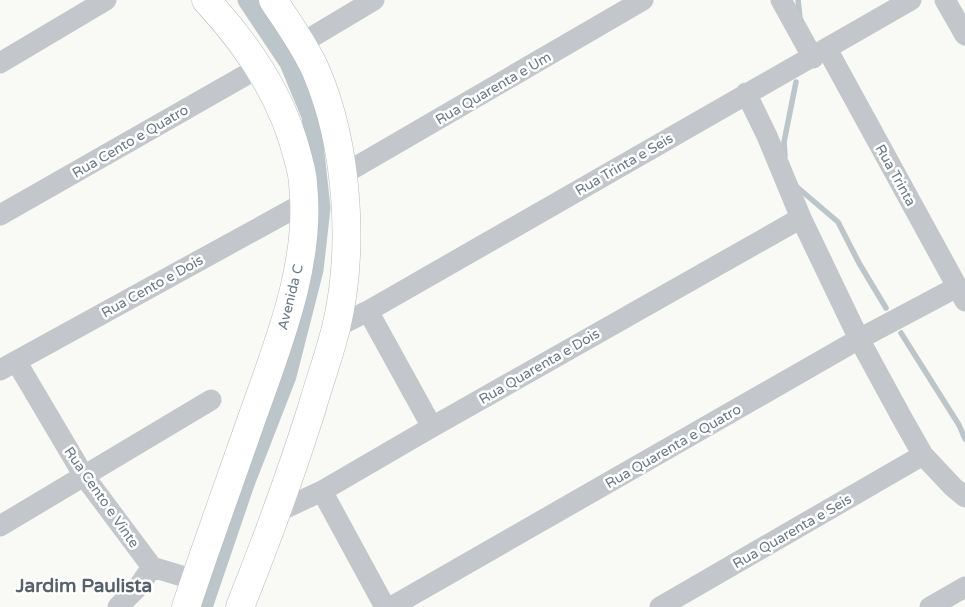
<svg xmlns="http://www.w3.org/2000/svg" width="965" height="607" font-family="'Varela Round',sans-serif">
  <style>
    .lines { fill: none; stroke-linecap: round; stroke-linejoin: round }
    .stream { stroke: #bbc5ca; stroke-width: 5.5 }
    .canal { stroke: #bbc5ca; stroke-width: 19 }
    .secondary-casing { stroke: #b5babf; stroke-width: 29 }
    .street { stroke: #c3c6ca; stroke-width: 21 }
    .secondary { stroke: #fff; stroke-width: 28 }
    .labels { text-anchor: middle; stroke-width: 5; stroke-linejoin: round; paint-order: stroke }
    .street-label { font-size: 14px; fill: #697886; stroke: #fff }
    .district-label { font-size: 19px; font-weight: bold; fill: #56616c; stroke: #fff }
  </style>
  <rect width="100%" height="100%" fill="#f9f9f6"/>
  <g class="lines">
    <path class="stream" d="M798 0 800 18
      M785 156 784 142 796 82
      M797 187 838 222 859 263 886 308
      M901 333 959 425 965 439"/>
    <path class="canal" d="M203 607 245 484 287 376 314 270 321 208 311 116 289 63 247 0"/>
    <g class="secondary-casing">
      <path id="secondary" d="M186 607C207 544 230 481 252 418 278 345 312 262 303 184 303 175 300 166 298 158 283 97 248 45 206 0
        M240 607C266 542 290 477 311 411 319 383 329 356 336 328 355 249 348 146 316 71 305 46 288 23 273 0"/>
    </g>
    <path class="street" d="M781 0 813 58
      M945 0 965 35
      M302 43 374 0
      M827 49 965 301
      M0 63 106 0
      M746 93 767 136 801 218 859 339 902 418 923 455 953 487 965 497
      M342 175 643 0
      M0 215 260 67
      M368 311 432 427
      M336 327 368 311 911 0
      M16 361 84 476 152 567 195 580
      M0 370 304 203
      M322 491 385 607
      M277 512 322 491 432 427 801 218
      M0 526 211 400
      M118 607 139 586 152 567
      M391 607 859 339 957 287
      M660 607 923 455
      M930 607 965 587"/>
    <use href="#secondary" class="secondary"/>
  </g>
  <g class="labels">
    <g class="street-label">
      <text transform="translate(493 88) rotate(-30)" y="5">Rua Quarenta e Um</text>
      <text transform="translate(130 141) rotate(-30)" y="5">Rua Cento e Quatro</text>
      <text transform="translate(624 164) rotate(-30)" y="5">Rua Trinta e Seis</text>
      <text transform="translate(896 175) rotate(61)" y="5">Rua Trinta</text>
      <text transform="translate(152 286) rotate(-29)" y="5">Rua Cento e Dois</text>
      <text transform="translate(290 297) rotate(-76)" y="5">Avenida C</text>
      <text transform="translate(539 366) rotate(-30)" y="5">Rua Quarenta e Dois</text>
      <text transform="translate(673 446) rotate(-30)" y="5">Rua Quarenta e Quatro</text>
      <text transform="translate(102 497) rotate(55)" y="5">Rua Cento e Vinte</text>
      <text transform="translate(792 531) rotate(-30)" y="5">Rua Quarenta e Seis</text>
    </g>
    <g class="district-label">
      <text x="84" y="592">Jardim Paulista</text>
    </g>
  </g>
</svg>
